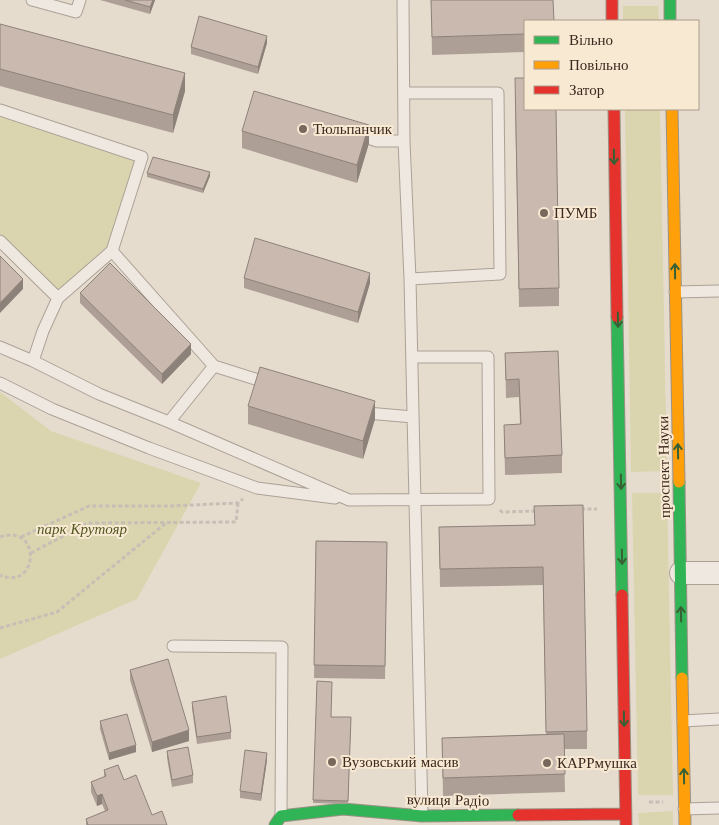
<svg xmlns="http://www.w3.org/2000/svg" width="719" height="825" font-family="'Libre Baskerville',serif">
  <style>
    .green { fill: #dad5af }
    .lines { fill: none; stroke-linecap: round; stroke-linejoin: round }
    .lane-casing { stroke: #aca196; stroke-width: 13 }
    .street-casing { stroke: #aca196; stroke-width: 24 }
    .fast-casing { stroke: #9b9186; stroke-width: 13 }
    .slow-casing { stroke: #9b9186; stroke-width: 13 }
    .jam-casing { stroke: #9b9186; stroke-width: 13 }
    .path { stroke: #c7bfb6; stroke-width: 3; stroke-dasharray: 4 2.5; stroke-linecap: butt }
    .lane { stroke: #eee8e0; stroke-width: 11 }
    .street { stroke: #eee8e0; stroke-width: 22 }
    .fast { stroke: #30b455; stroke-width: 11 }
    .slow { stroke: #ff9f0a; stroke-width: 11 }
    .jam { stroke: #e5322d; stroke-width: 11 }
    .wall { fill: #ae9f96 }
    .shaded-wall { fill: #8d827a }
    .building { fill: #cab9ae; stroke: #8d827a }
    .oneway { stroke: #376034 }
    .poi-dot { fill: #78675c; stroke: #f8e9d3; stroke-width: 2 }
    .labels { text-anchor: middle; stroke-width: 4; stroke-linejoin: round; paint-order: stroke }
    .poi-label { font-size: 15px; fill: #3c281e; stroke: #f8e9d3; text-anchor: start }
    .street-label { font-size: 15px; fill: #3c281e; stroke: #f8e9d3 }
    .park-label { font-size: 15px; font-style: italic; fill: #535923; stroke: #f8e9d3 }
  </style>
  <rect width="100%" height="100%" fill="#e6dcce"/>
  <path class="green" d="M623 6H658L659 21H623Z
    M625 109H660L667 471 631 472Z
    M0 110 142 157 112 251 58 298 0 241Z
    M0 392 51 431 201 483 137 599 0 659Z
    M632 493H667L673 795H638Z
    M673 811V825H639L638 813Z"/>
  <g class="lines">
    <g class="lane-casing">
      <path id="lane" d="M32 0 76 12 80 0
        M403 0 404 141 410 279 422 815
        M404 93H498L500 274 410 279
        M0 110 142 157 112 251 58 298 43 331 33 361
        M356 134 377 141H404
        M0 241 58 298
        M112 251 214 366 271 384
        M675 292 719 291
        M0 347 33 361 99 394 169 422 349 500 489 499 488 357H412
        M0 383 52 409 149 448 257 488 335 498
        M360 411 367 413 413 417
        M169 422 214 366
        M173 646 282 647 281 816
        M683 721 719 719
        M684 809 719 808"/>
    </g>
    <g class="street-casing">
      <path id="street" d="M681 573H719"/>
    </g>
    <g class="fast-casing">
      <path id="fast" d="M670 0V21
        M617 317 622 595
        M679 482 682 678
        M275 825 281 816 343 809 422 816 518 815"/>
    </g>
    <g class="slow-casing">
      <path id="slow" d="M672 109 679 482
        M682 678 685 825"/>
    </g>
    <g class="jam-casing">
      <path id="jam" d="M612 0V21
        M614 109 617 317
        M622 595 626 825
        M518 815 626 814"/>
    </g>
    <path class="path" d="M581 509H597
      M500 510 502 512 538 511
      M0 537C43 523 38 592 0 575
      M21 537 89 506H169L238 503 243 499
      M31 553 88 523 236 522 238 503
      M0 628 57 612 166 523
      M649 802H663"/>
    <use href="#lane" class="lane"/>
    <use href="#street" class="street"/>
    <use href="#fast" class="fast"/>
    <use href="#slow" class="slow"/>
    <use href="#jam" class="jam"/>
  </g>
  <path class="wall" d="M100 0H155L150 14Z
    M431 0 525 21V52L432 55Z
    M0 24 185 91 173 133 0 86Z
    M267 43 258 74 191 54V47Z
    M515 96 559 288V306L519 307Z
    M242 131 369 143 357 183 242 148Z
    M147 173 210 176 203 193 147 177Z
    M244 278 370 283 358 323 244 288Z
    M80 293 191 354 162 384 80 303Z
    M505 353 562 455V473L505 475 504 425 520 424 519 397 506 398Z
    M248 406 375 419 363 459 248 424Z
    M534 525 587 731V749H564L565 792 443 796 442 738 546 734 543 585 440 587 439 527Z
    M316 541 387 542 385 679 314 678Z
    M130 670 189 741 152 752 130 680Z
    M317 681 331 717H351L348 804 313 803Z
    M192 702 231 732V739L197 744 192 709Z
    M100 721 136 752 109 760 100 729Z
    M167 751 193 775V783L172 787 167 758Z
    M267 760 261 801 240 798V791Z
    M104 770 124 780 152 815 167 825H86V819L105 811 102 804 97 806 91 792V782L104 777Z"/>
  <path class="shaded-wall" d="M153 0H155L150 14V7Z
    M267 36V43L258 74V67Z
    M185 73V91L173 133V115Z
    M369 125V143L357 183V165Z
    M210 172V176L203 193V189Z
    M370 273V283L358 323V312Z
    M23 279V289L0 313V303Z
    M191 344V354L162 384V374Z
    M375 401V419L363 459V441Z
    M189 730V741L152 752V742Z
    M136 745V752L109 760V753Z
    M267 753V760L261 801V794Z
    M102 794V804L97 806V796Z"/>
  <path class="building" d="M125 0H153L150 7Z
    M431 0H553L554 21H525V34L432 37Z
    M199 16 267 36 258 67 191 47Z
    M0 24 185 73 173 115 0 69Z
    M515 78H525V109H556L559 288 519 289Z
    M254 91 369 125 357 165 242 131Z
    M153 157 210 172 203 189 147 173Z
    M255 238 370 273 358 312 244 278Z
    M0 256 23 279 0 303Z
    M110 263 191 344 162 374 80 293Z
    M558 351 562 455 505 458 504 425 521 424 519 379 506 380 505 353Z
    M260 367 375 401 363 441 248 406Z
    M583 505 587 731 546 732 543 567 440 569 439 527 535 525 534 506Z
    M316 541 387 542 385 666 314 665Z
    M168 659 189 730 152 742 130 670Z
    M317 681 332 682 331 717H351L348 801 313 800Z
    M226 696 231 732 197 737 192 702Z
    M127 714 136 745 109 753 100 721Z
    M564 734 565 774 443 778 442 738Z
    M188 747 193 775 172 780 167 751Z
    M245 750 267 753 261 794 240 791Z
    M118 765 124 780 136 775 152 815 162 811 167 825H88L86 819 108 810 102 794 97 796 91 782 106 776 104 770Z"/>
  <defs><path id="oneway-shaft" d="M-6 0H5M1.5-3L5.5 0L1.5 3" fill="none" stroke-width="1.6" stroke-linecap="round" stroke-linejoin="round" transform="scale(1.25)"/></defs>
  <g class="oneway">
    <use href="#oneway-shaft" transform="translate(614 157) rotate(89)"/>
    <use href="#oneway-shaft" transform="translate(675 271) rotate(-91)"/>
    <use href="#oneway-shaft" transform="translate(618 320) rotate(89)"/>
    <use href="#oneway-shaft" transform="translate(678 451) rotate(-91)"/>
    <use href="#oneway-shaft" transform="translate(621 482) rotate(89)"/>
    <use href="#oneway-shaft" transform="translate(622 557) rotate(89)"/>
    <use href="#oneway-shaft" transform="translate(681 614) rotate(-91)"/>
    <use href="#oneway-shaft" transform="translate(624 719) rotate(89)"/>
    <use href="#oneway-shaft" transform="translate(684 776) rotate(-91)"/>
  </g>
  <g class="poi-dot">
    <circle cx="303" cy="129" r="5"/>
    <circle cx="544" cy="213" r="5"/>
    <circle cx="332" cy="762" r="5"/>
    <circle cx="547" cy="763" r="5"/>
  </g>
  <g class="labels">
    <g class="poi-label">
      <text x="313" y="134">Тюльпанчик</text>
      <text x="554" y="218">ПУМБ</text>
      <text x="342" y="767">Вузовський масив</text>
      <text x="557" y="768">КАРРмушка</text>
    </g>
    <g class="street-label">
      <text transform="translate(664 467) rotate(-91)" y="5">проспект Науки</text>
      <text transform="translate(448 800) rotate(1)" y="5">вулиця Радіо</text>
    </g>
    <g class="park-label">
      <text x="82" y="534">парк Крутояр</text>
    </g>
  </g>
  <rect x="524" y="20" width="175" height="90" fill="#f8e9d3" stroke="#ad9c8b"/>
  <rect x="534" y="36" width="25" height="8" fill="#30b455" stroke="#ad9c8b"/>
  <text x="569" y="45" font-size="15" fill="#3c281e">Вільно</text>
  <rect x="534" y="61" width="25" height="8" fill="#ff9f0a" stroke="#ad9c8b"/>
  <text x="569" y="70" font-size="15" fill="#3c281e">Повільно</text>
  <rect x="534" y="86" width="25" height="8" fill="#e5322d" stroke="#ad9c8b"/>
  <text x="569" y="95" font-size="15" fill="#3c281e">Затор</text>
</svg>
